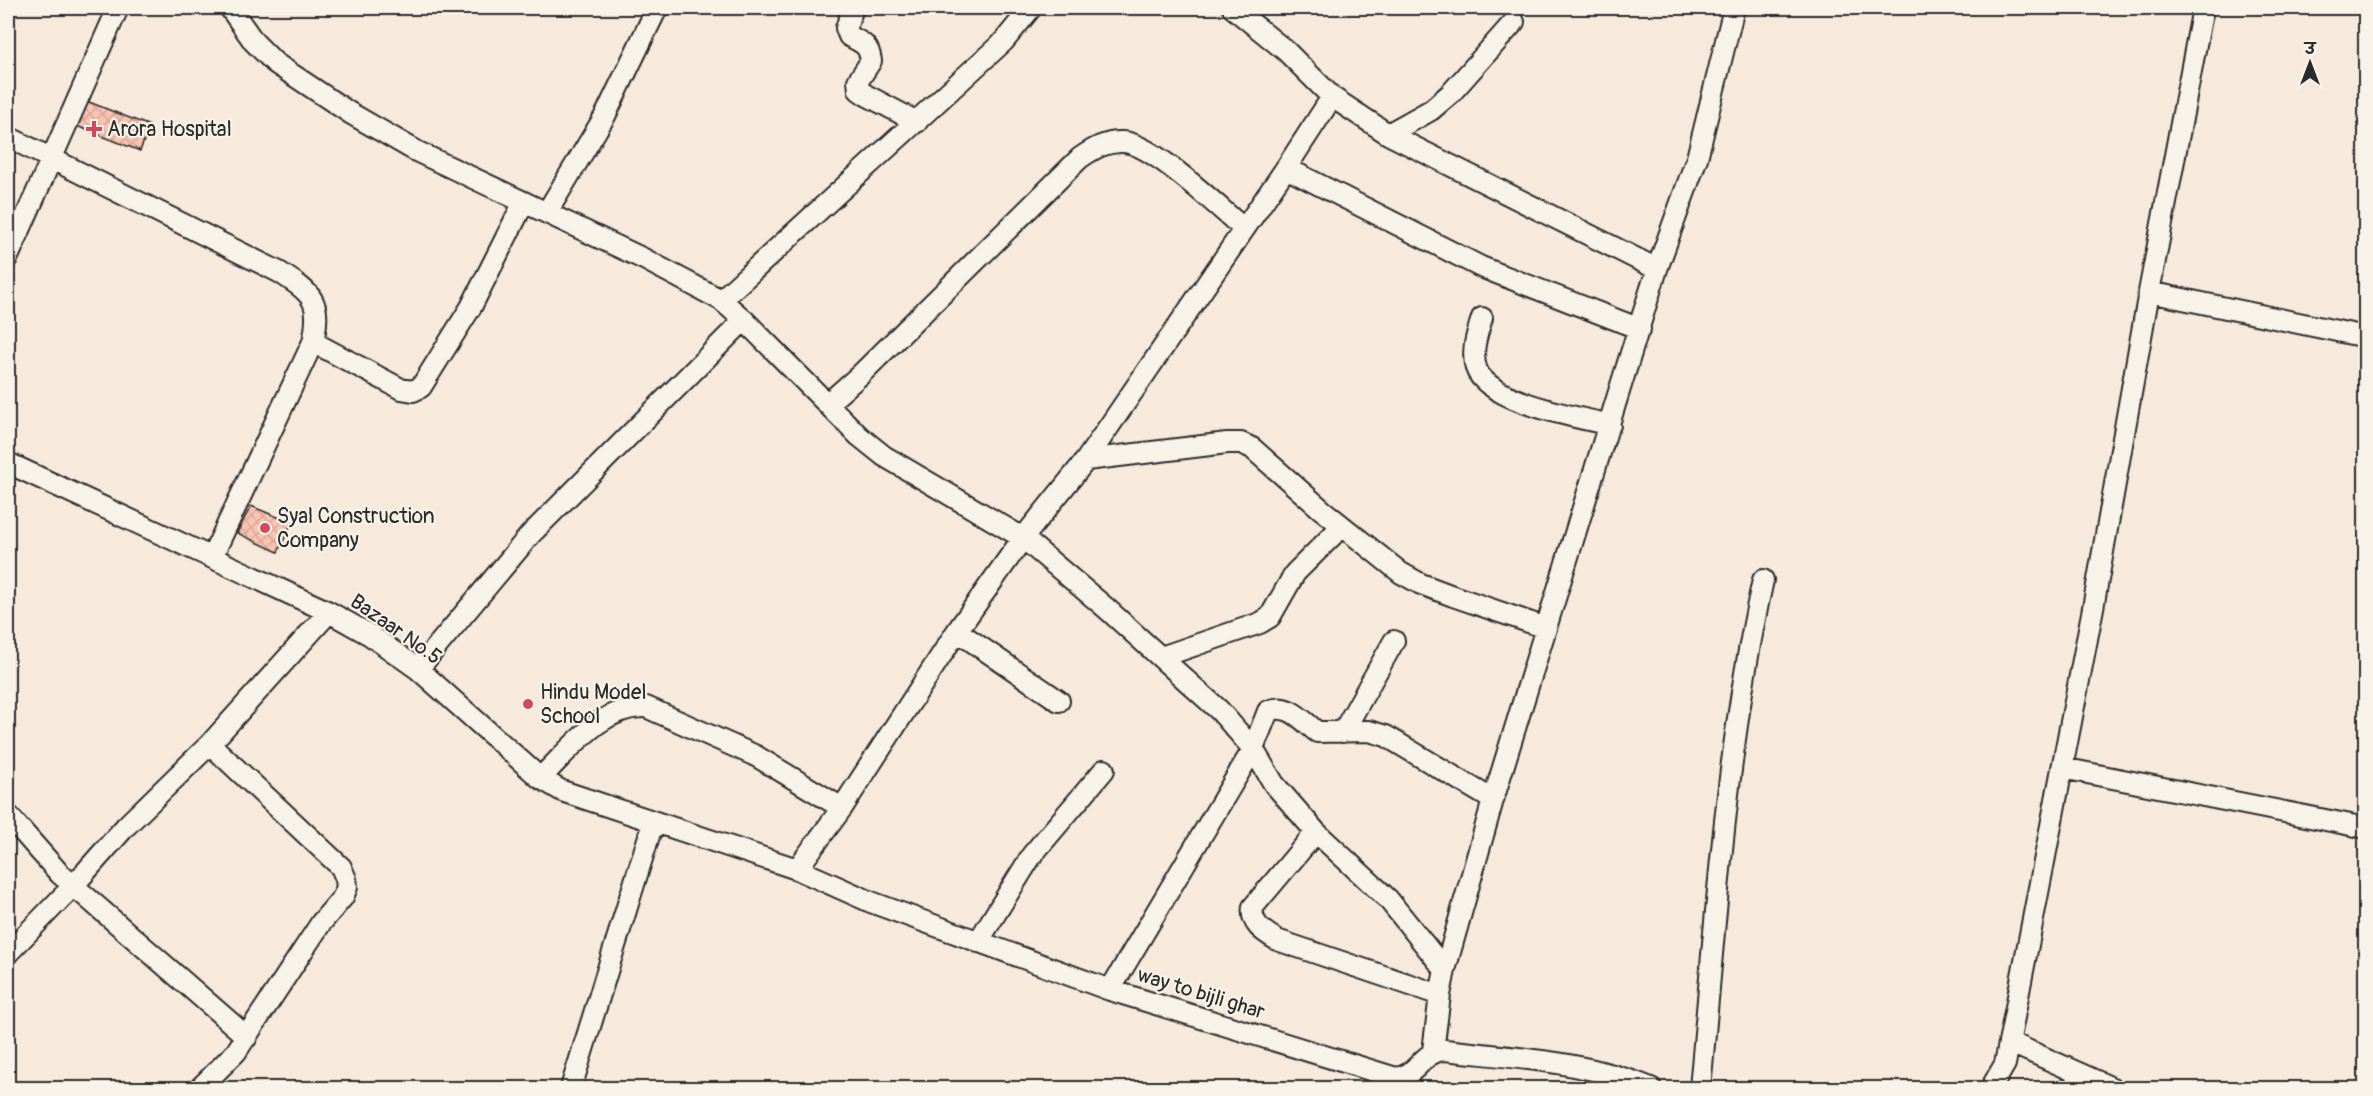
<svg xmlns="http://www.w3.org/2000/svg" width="2373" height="1096" font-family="Pangolin,'Playpen Sans Deva',sans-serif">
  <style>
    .building { fill: url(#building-cross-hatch); stroke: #2b2b2b; stroke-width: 1.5 }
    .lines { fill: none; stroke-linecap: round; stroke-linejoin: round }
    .minor-casing { stroke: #2b2b2b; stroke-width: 24 }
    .minor { stroke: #f7f3e8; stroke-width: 20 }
    .poi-dot { fill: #d1495b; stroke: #f7f3e8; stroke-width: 2 }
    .labels { text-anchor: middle; stroke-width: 4.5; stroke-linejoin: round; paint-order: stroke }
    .poi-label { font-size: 21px; fill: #2b2b2b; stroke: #f7f3e8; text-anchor: start }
    .street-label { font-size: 21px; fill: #2b2b2b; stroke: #f7f3e8 }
  </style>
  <defs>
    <pattern id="building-cross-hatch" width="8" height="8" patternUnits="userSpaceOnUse" patternTransform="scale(1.5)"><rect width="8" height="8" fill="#fbc3b1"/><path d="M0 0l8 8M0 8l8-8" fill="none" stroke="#d7a898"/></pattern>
  </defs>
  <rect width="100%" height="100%" fill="#f8e9dd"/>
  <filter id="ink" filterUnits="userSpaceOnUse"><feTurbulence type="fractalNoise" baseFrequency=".0167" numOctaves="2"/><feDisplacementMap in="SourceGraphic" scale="12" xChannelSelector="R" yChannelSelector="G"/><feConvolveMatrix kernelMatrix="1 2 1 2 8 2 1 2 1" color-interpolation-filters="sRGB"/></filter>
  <g filter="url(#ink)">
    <path class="building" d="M84 100 150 126 140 151 74 125Z
      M251 506 292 523 278 552 237 533Z"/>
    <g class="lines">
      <g class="minor-casing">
        <path id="minor" d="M230 8 254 42 275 63 350 113 416 151 644 259 721 300 744 320 859 436 884 456 1023 538 1106 608 1220 711 1253 749 1274 784 1316 832 1388 899 1445 970
          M853 8 846 28 849 36C863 43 869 45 871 61L858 81 859 90 866 95 917 122
          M1233 8 1286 51 1332 97 1388 134 1657 269
          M1388 134 1431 110 1451 93 1514 22
          M8 137 279 272C313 294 322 301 313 342L212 557
          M1286 168 1481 267 1640 329
          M547 212 605 116 657 8
          M8 257 118 8
          M2149 292 2366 337
          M721 300 1004 41 1031 8
          M1482 318C1477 334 1471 351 1476 368 1487 402 1578 417 1610 425
          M313 342 401 389 413 391 421 387 471 307 524 202
          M827 404 860 375 1080 158C1093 149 1106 141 1123 142 1152 143 1218 207 1243 228
          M1086 460 1227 443H1241L1252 448 1321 509 1401 573 1421 584 1453 596 1546 628
          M8 463 329 612 370 635 418 669 540 778 562 791 797 869 871 902 1110 990 1396 1078C1419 1075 1420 1052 1445 1050 1514 1058 1586 1061 1651 1088
          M957 631 1059 701
          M1161 657 1260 623 1270 617 1295 573 1342 526
          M418 669 530 535 744 320
          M1343 732 1394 641
          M2062 768 2366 828
          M540 778C570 750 602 705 646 707L756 756 842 808
          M8 815 60 874 247 1037
          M1316 832 1253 907C1250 924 1264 932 1277 940L1440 995
          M797 869 842 808 957 631 1023 538 1086 460 1286 168 1332 97
          M978 942 1032 855 1104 770
          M8 953 74 885 126 826 210 744 329 612
          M1110 990 1253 749 1268 711C1288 702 1302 720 1317 732L1369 731 1386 736 1493 800
          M2009 1042 2112 1088
          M1433 1051 1440 995 1445 970 1493 800 1578 524 1657 269 1697 158 1734 8
          M200 1088 236 1052 321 923 343 897 347 887 346 879 341 867 210 744
          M571 1088 653 823
          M1700 1088C1716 919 1726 747 1763 580
          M1991 1088 2005 1064 2093 608 2149 292 2203 8"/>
      </g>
      <use href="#minor" class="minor"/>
    </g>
  </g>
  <g class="poi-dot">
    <path d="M91 120h6v6h6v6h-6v6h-6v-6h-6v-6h6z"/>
    <circle cx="265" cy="528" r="6"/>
    <circle cx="528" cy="704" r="6"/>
  </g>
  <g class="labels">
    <g class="poi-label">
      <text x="107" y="136">Arora Hospital</text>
      <text x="277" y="523">Syal Construction<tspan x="277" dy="24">Company</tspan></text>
      <text x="540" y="699">Hindu Model<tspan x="540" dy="24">School</tspan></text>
    </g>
    <g class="street-label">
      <text transform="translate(396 629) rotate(35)" y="7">Bazaar No.5</text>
      <text transform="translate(1201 993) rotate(17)" y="7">way to bijli ghar</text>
    </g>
  </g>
  <rect width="2373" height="1096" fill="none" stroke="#f7f3e8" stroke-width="30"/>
  <rect x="15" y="15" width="2343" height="1066" fill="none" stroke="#2b2b2b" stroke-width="2" filter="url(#ink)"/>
  <g transform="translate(2310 63)" stroke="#f7f3e8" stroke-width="4.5" paint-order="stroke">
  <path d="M0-4.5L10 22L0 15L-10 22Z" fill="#2b2b2b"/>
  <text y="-9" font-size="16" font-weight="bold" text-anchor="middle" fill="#2b2b2b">उ</text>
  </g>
</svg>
